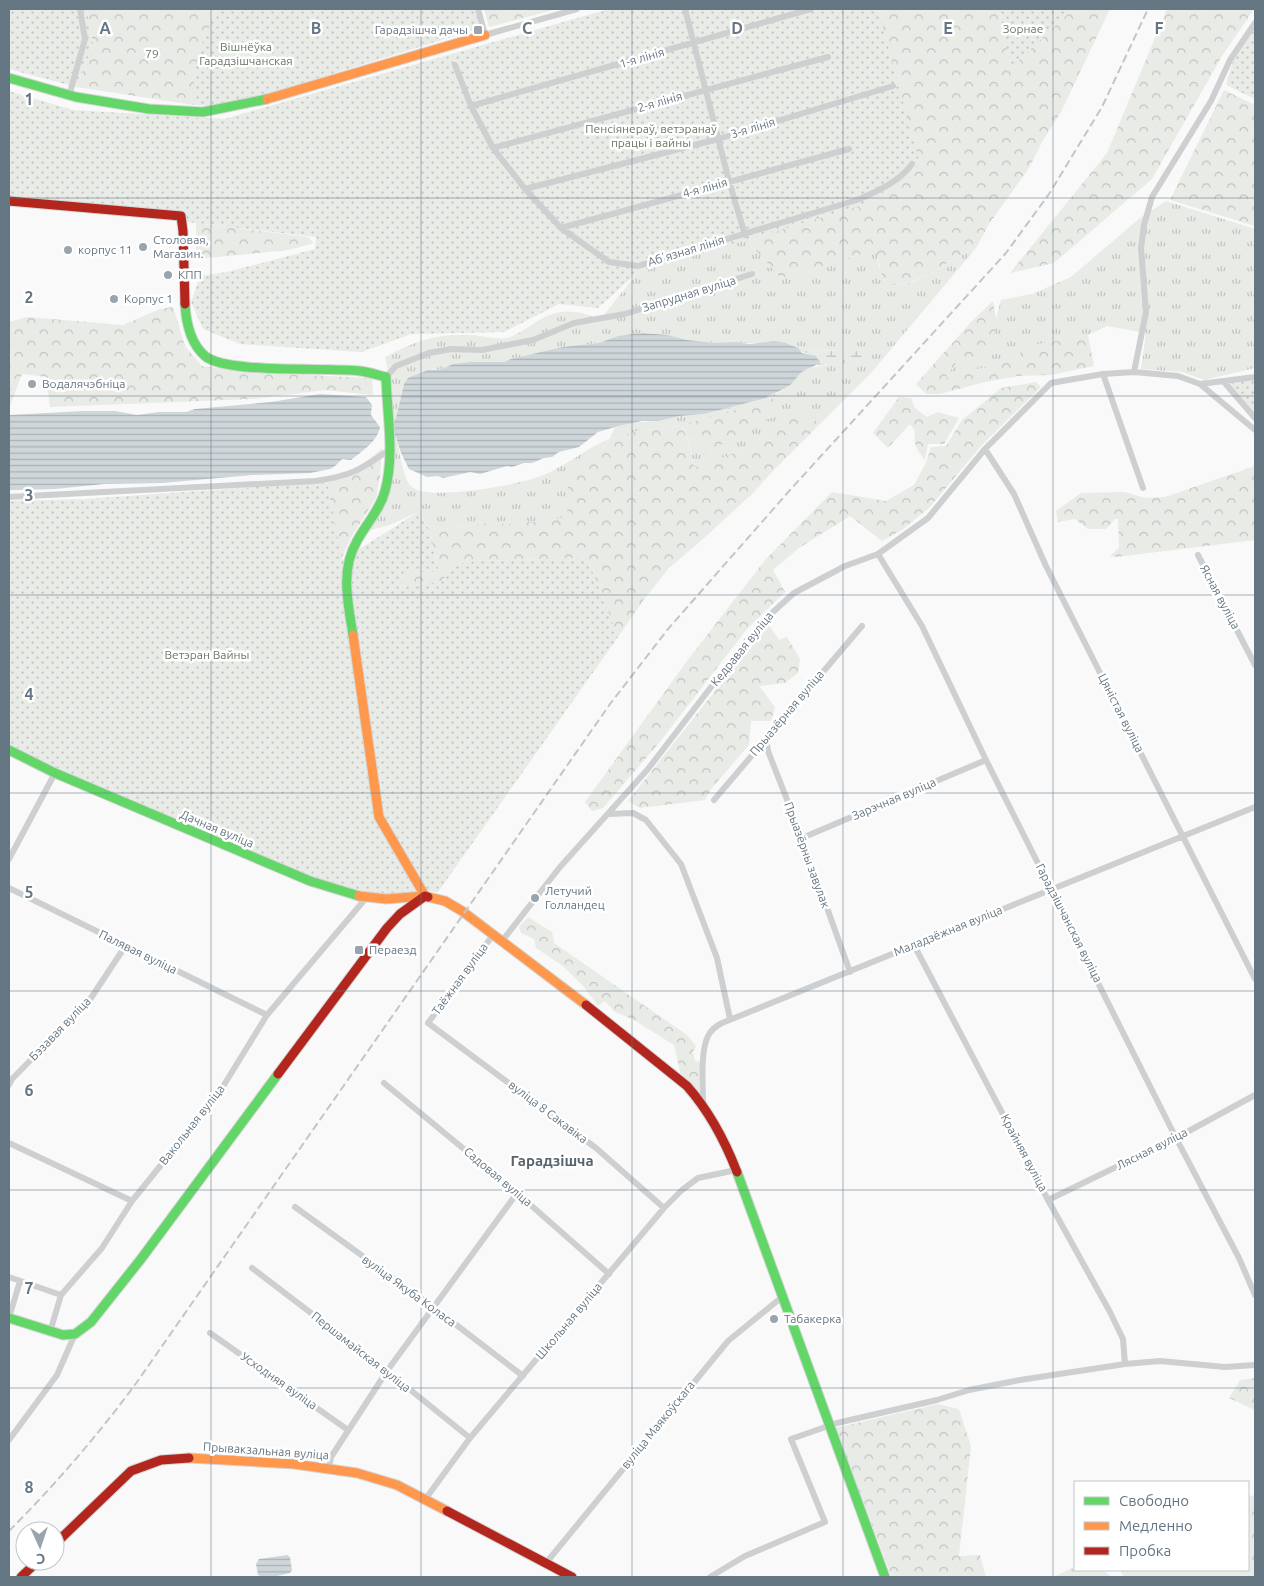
<svg xmlns="http://www.w3.org/2000/svg" width="1264" height="1586" font-family="Ubuntu,sans-serif">
  <style>
    .grass { fill: url(#grass-tufts) }
    .forest { fill: url(#forest-crowns) }
    .wetland { fill: url(#wetland-marsh) }
    .garden { fill: url(#garden-dots) }
    .water { fill: url(#water-rules) }
    .lines { fill: none; stroke-linecap: round; stroke-linejoin: round }
    .fast-casing { stroke: #d5d6d7; stroke-width: 11 }
    .slow-casing { stroke: #d5d6d7; stroke-width: 11 }
    .jam-casing { stroke: #d5d6d7; stroke-width: 11 }
    .street { stroke: #cecfd0; stroke-width: 6 }
    .fast { stroke: #63d668; stroke-width: 9 }
    .slow { stroke: #ff974d; stroke-width: 9 }
    .jam { stroke: #b3261e; stroke-width: 9 }
    .rail { stroke: #c3c5c6; stroke-width: 2; stroke-dasharray: 8 4; stroke-linecap: butt }
    .grid { fill: none; stroke: #657683; stroke-width: 1; stroke-opacity: 0.55 }
    .poi-dot { fill: #99a4ac; stroke: #fff; stroke-width: 2 }
    .labels { text-anchor: middle; stroke-width: 5; stroke-linejoin: round; paint-order: stroke }
    .park-label { font-size: 12px; fill: #687a64; stroke: #fff }
    .poi-label { font-size: 12px; fill: #657683; stroke: #fff; text-anchor: start }
    .street-label { font-size: 12px; fill: #657683; stroke: #fff }
    .quarter-label { font-size: 15px; font-weight: bold; fill: #57646e; stroke: #fff }
    .grid-label { font-size: 16px; text-anchor: middle; font-weight: bold; fill: #657683; stroke: #fff; stroke-width: 5; stroke-linejoin: round; paint-order: stroke }
  </style>
  <defs>
    <pattern id="grass-tufts" width="24" height="20" patternUnits="userSpaceOnUse" patternTransform="scale(1.25)"><rect width="24" height="20" fill="#e8ebe6"/><path d="M3 7l-1-3M5 7V3M7 7l1-3M15 17l-1-3M17 17v-4M19 17l1-3" fill="none" stroke="#c0c3c0"/></pattern>
    <pattern id="forest-crowns" width="20" height="18" patternUnits="userSpaceOnUse" patternTransform="scale(1.25)"><rect width="20" height="18" fill="#e8ebe6"/><path d="M2 6a3 3 0 1 1 6 0M12 15a3 3 0 1 1 6 0" fill="none" stroke="#c0c3c0"/></pattern>
    <pattern id="wetland-marsh" width="20" height="14" patternUnits="userSpaceOnUse" patternTransform="scale(1.25)"><rect width="20" height="14" fill="#e8ebe6"/><path d="M1 5h8M5 5V1M11 12h8M15 12V8" fill="none" stroke="#c0c3c0"/></pattern>
    <pattern id="garden-dots" width="8" height="8" patternUnits="userSpaceOnUse" patternTransform="scale(1.25)"><rect width="8" height="8" fill="#e8ebe6"/><path d="M2 2h.1M6 6h.1" fill="none" stroke="#c0c3c0" stroke-width="1.8" stroke-linecap="round"/></pattern>
    <pattern id="water-rules" width="6" height="5" patternUnits="userSpaceOnUse" patternTransform="scale(1.25)"><rect width="6" height="5" fill="#ced6d9"/><path d="M0 2.5h6" fill="none" stroke="#abb2b5"/></pattern>
  </defs>
  <rect width="100%" height="100%" fill="#f9f9f9"/>
  <path class="grass" d="M1166 201 1255 229V368L1204 380 1182 372 1141 369 1146 333 1107 326 1088 335 1024 347 1017 358 944 379 956 363 987 354 1001 300 1032 294 1071 277 1140 218Z
    M746 240 781 278 872 251 877 253 879 266 888 285C922 288 946 259 976 248L871 373 814 430 817 425 786 420 751 445 701 468 693 465C692 452 689 437 681 426L637 431 609 439 601 451 579 469 573 476 568 491 570 505 568 511 564 517 558 519 541 522H526L510 524 488 523 430 531 418 512 392 524 368 531 383 509 389 495 393 434 396 437C400 450 402 478 412 487 430 502 525 484 546 474 568 464 587 448 609 439L615 427 628 423 659 421 679 416 704 414 719 410 762 399 782 391 795 380 803 371 809 368 837 363 863 362 844 350 800 351 798 348 786 343H716L687 340 668 335 642 333 618 336 599 343 562 347 511 359 504 362H470L453 364 440 370 433 369 404 384 396 418 392 423 391 384 385 357C415 341 437 333 472 335 484 336 498 341 510 337 519 334 528 327 536 322 559 307 576 310 601 319L637 273Z"/>
  <path class="forest" d="M87 9H216L194 94V105L76 87 93 45Z
    M484 9H557L489 27Z
    M878 9H1001L1003 33 1011 67 1073 9H1110L1061 112 1042 142 1029 168 989 224 976 248C946 259 922 287 888 285L882 275 877 253 872 251 781 278 746 240 869 203 919 165Z
    M1167 9H1254L1222 56 1152 179 1054 263 1010 273 1107 153Z
    M1224 90 1255 105V226L1170 200Z
    M196 223 308 237 314 243 289 250 196 259Z
    M993 301 997 324 987 354 956 363 945 378 1017 358 1024 347 1088 335 1094 366 1051 375 1018 376 985 382 940 394H926L916 384 971 322Z
    M173 307 185 346 202 366 259 373 372 378 373 395 326 390 251 399 50 407 46 377 22 374 9 409V322L27 317 123 325 160 309Z
    M1036 382 1041 387 982 445 929 508 902 530 882 541 850 516 799 548 773 570 785 592 747 629 659 743 603 808 592 811 585 802 687 661 766 559 832 492 886 501 914 485 926 463 931 447 946 446 962 420 1001 388Z
    M899 397 911 398 915 408 927 417 938 412 959 418 944 444H928L925 460C917 450 913 444 915 431L910 424 888 448 873 433Z
    M776 398 777 415 702 455 689 423Z
    M801 414H810C816 419 819 422 814 430L774 470 752 494 703 539 669 568 645 598 618 637 587 558 475 561 451 565 443 581 401 587 404 572H439L430 531 431 530 445 529 488 523 507 524 526 522H541L564 517C574 502 563 492 571 479 581 462 601 457 609 439L637 431 681 426C688 437 692 452 693 465L701 468 751 445 786 420Z
    M382 448 380 477 376 498 350 539 341 560 327 482C347 476 367 463 382 448Z
    M1255 466V540L1116 557 1110 556 1119 548 1118 519H1115L1106 529H1088L1075 519 1058 522 1056 511 1081 493 1124 492 1145 498 1165 497Z
    M768 624 779 640 787 637 800 659 798 673 785 683 759 686 775 707 771 721H751L749 745 711 789 705 800 640 808 628 801Z
    M528 917 552 932 554 943 687 1035 696 1046 693 1052 695 1061 700 1062 699 1092 681 1076 674 1045 634 1020 615 1012 605 1001 598 1006 584 987 563 966 536 948 534 939 521 933 519 927Z
    M1255 1378V1410L1229 1398 1240 1380Z
    M938 1404 959 1409 971 1446 959 1556 980 1555 986 1577H892L835 1428Z
    M1255 1494V1577H1124L1120 1570H1248V1498Z
    M1075 1567V1570H1102L1112 1577H1053Z"/>
  <path class="wetland" d="M858 350 865 355V359L863 362 817 365 819 362 809 354 800 351Z"/>
  <path class="garden" d="M9 9H87L93 45 76 87 9 69Z
    M216 9H476L479 20 477 29 239 103 223 106 194 105 193 77 199 52Z
    M609 9H878L920 165 869 203 637 273 598 308 559 304 504 332 411 334 362 352 240 344 203 329 191 302 200 276 227 272 315 249 316 237 9 201V91L73 110 224 119Z
    M1001 9H1073L1011 68 1003 33Z
    M1255 28V99L1226 85 1233 61Z
    M1255 378V416L1224 382Z
    M327 482 342 560 418 512 430 531 439 572H404L401 587 443 581 451 565 475 561 587 558 618 637 438 892 429 891 402 895H371L322 882 93 786 9 744V501L85 499Z"/>
  <path class="water" d="M642 333 668 335 687 340 716 343 735 342 750 344 775 341 786 343 798 348 802 353 816 356 819 362C815 367 810 367 805 370 799 373 796 380 791 384 783 391 774 392 766 398L704 414 679 416 659 421H642L622 425 598 432 579 447 559 452 552 457 544 458 532 463H524L512 467 507 466 480 474 470 472 443 478 438 476 427 477 409 469 401 453 396 437 393 434 392 423 396 418 404 384 408 378 428 370H440L453 364 470 362H504L511 359 562 347 599 343 618 336Z
    M320 394 366 397 372 405 371 415 380 427C378 441 361 452 351 460L342 459 335 466 330 469 310 473 253 475 162 483 104 484 55 489 9 490V415L83 411H115L137 415 159 412H186L195 409 271 402Z
    M287 1555 290 1557 292 1570 290 1573C280 1575 267 1580 258 1575L256 1564 259 1559Z"/>
  <g class="lines">
    <g class="fast-casing">
      <path id="fast" d="M9 78 76 97 149 109 203 112 267 99
        M185 304C186 322 190 343 205 356 226 374 327 367 360 371 369 372 377 375 386 377 387 414 395 455 385 491 380 510 366 524 357 541 340 570 348 603 353 635
        M9 750 55 773 310 881 359 896
        M737 1172 885 1577
        M9 1318 63 1335 75 1334 91 1322 141 1259 278 1074"/>
    </g>
    <g class="slow-casing">
      <path id="slow" d="M267 99 485 35
        M353 635 379 817 425 896 386 899 359 896
        M428 897 445 901 462 911 586 1005
        M189 1458 294 1464 357 1473 397 1485 447 1511"/>
    </g>
    <g class="jam-casing">
      <path id="jam" d="M9 201 181 216 183 231 185 304
        M586 1005 687 1086C709 1111 725 1141 737 1172
        M278 1074 387 928 400 914 425 896 428 897
        M447 1511 572 1577
        M55 1544 131 1471 161 1460 189 1458
        M21 1577 38 1561"/>
    </g>
    <path class="street" d="M478 9 485 35 577 9
      M685 9 729 181 745 235
      M455 65 471 106 493 148 525 189 561 228 609 262 638 266 860 199C879 190 899 182 912 164
      M69 96 85 39 80 9
      M471 106 811 9
      M493 148 828 57
      M525 189 718 139 893 86
      M561 228 849 149
      M1134 372 1146 312 1141 248 1144 225 1152 197 1211 101 1230 60 1255 23
      M1103 374 1143 488
      M386 377 396 366 429 353 451 349 482 350 533 340 574 323 625 314 752 274
      M1224 382 1255 418
      M1200 384 1255 377
      M985 449 1014 494 1046 566 1255 979
      M9 497 315 481C351 476 360 470 389 450
      M878 554 922 626 986 760 1176 1138 1239 1258 1255 1295
      M1198 555 1255 665
      M766 738 768 751 802 838 850 972
      M714 800 862 626
      M609 814 633 813 646 820 681 864 717 958 730 1019
      M802 838 986 760
      M9 859 55 773
      M9 888 267 1015
      M493 935 428 1023 596 1148 664 1208
      M502 941 560 867 648 769 748 639 773 612 794 593 845 566 878 554 928 518 985 449 1051 383 1103 374 1134 372 1178 376 1200 384 1255 430
      M914 945 1048 1200 1110 1312 1123 1339 1125 1364
      M384 1083 517 1193 609 1274
      M9 1085 12 1079 89 1001 126 945
      M703 1104C703 1086 700 1052 708 1036 711 1030 716 1026 722 1023L1255 807
      M9 1143 132 1201
      M1048 1200 1176 1138 1255 1095
      M295 1207 433 1307 523 1376
      M252 1268 387 1371 470 1438
      M9 1277 61 1295 102 1248 132 1201 219 1093 267 1015 367 897
      M9 1318 20 1281
      M50 1332 61 1295
      M210 1333 348 1430
      M9 1440 57 1375 75 1334
      M329 1467 331 1457 387 1371 517 1193
      M424 1501 470 1438 664 1208 682 1190 698 1178 736 1170
      M546 1563 728 1341 782 1297
      M710 1577 745 1556 825 1522 791 1439 837 1423 937 1400 969 1390 1020 1380 1125 1364 1160 1361 1225 1367 1255 1365"/>
    <use href="#fast" class="fast"/>
    <use href="#slow" class="slow"/>
    <use href="#jam" class="jam"/>
    <path class="rail" d="M9 1531C55 1485 98 1435 137 1382L610 704 668 629 790 490 1006 253 1049 194 1102 107 1148 9"/>
  </g>
  <path class="grid" d="M211 9V1577M421 9V1577M632 9V1577M843 9V1577M1053 9V1577M9 198H1255M9 396H1255M9 595H1255M9 793H1255M9 991H1255M9 1190H1255M9 1388H1255"/>
  <g class="poi-dot">
    <rect x="473" y="25" width="10" height="10" rx="2.5"/>
    <circle cx="143" cy="247" r="5"/>
    <circle cx="68" cy="250" r="5"/>
    <circle cx="168" cy="275" r="5"/>
    <circle cx="114" cy="299" r="5"/>
    <circle cx="32" cy="384" r="5"/>
    <circle cx="535" cy="898" r="5"/>
    <rect x="354" y="945" width="10" height="10" rx="2.5"/>
    <circle cx="774" cy="1319" r="5"/>
  </g>
  <g class="labels">
    <g class="park-label">
      <text x="1023" y="33">Зорнае</text>
      <text x="246" y="51">Вішнёўка<tspan x="246" dy="14">Гарадзішчанская</tspan></text>
      <text x="152" y="58">79</text>
      <text x="651" y="133">Пенсіянераў, ветэранаў<tspan x="651" dy="14">працы і вайны</tspan></text>
      <text x="207" y="659">Ветэран Вайны</text>
    </g>
    <g class="poi-label">
      <text x="468" y="34" text-anchor="end">Гарадзішча дачы</text>
      <text x="153" y="244">Столовая,<tspan x="153" dy="14">Магазин.</tspan></text>
      <text x="78" y="254">корпус 11</text>
      <text x="178" y="279">КПП</text>
      <text x="124" y="303">Корпус 1</text>
      <text x="42" y="388">Водалячэбніца</text>
      <text x="545" y="895">Летучий<tspan x="545" dy="14">Голландец</tspan></text>
      <text x="369" y="954">Пераезд</text>
      <text x="784" y="1323">Табакерка</text>
    </g>
    <g class="street-label">
      <text transform="translate(642 58) rotate(-16)" y="4">1-я лінія</text>
      <text transform="translate(660 102) rotate(-16)" y="4">2-я лінія</text>
      <text transform="translate(753 128) rotate(-17)" y="4">3-я лінія</text>
      <text transform="translate(705 188) rotate(-15)" y="4">4-я лінія</text>
      <text transform="translate(686 251) rotate(-17)" y="4">Абʼязная лінія</text>
      <text transform="translate(689 294) rotate(-17)" y="4">Запрудная вуліца</text>
      <text transform="translate(1220 597) rotate(62)" y="4">Ясная вуліца</text>
      <text transform="translate(742 649) rotate(-51)" y="4">Кедравая вуліца</text>
      <text transform="translate(787 713) rotate(-50)" y="4">Прыазёрная вуліца</text>
      <text transform="translate(1121 713) rotate(63)" y="4">Цяністая вуліца</text>
      <text transform="translate(894 799) rotate(-23)" y="4">Зарэчная вуліца</text>
      <text transform="translate(217 829) rotate(23)" y="4">Дачная вуліца</text>
      <text transform="translate(807 855) rotate(70)" y="4">Прыазёрны завулак</text>
      <text transform="translate(1069 923) rotate(63)" y="4">Гарадзішчанская вуліца</text>
      <text transform="translate(948 931) rotate(-22)" y="4">Маладзёжная вуліца</text>
      <text transform="translate(138 952) rotate(26)" y="4">Палявая вуліца</text>
      <text transform="translate(460 979) rotate(-54)" y="4">Таёжная вуліца</text>
      <text transform="translate(60 1029) rotate(-46)" y="4">Бэзавая вуліца</text>
      <text transform="translate(548 1112) rotate(37)" y="4">вуліца 8 Сакавіка</text>
      <text transform="translate(192 1125) rotate(-52)" y="4">Вакольная вуліца</text>
      <text transform="translate(1152 1149) rotate(-27)" y="4">Лясная вуліца</text>
      <text transform="translate(1024 1153) rotate(62)" y="4">Крайняя вуліца</text>
      <text transform="translate(498 1177) rotate(40)" y="4">Садовая вуліца</text>
      <text transform="translate(409 1291) rotate(36)" y="4">вуліца Якуба Коласа</text>
      <text transform="translate(569 1321) rotate(-50)" y="4">Школьная вуліца</text>
      <text transform="translate(361 1352) rotate(38)" y="4">Першамайская вуліца</text>
      <text transform="translate(279 1381) rotate(35)" y="4">Усходняя вуліца</text>
      <text transform="translate(658 1425) rotate(-51)" y="4">вуліца Маякоўскага</text>
      <text transform="translate(266 1451) rotate(4)" y="4">Прывакзальная вуліца</text>
    </g>
    <g class="quarter-label">
      <text x="552" y="1166">Гарадзішча</text>
    </g>
  </g>
  <g class="grid-label">
    <text x="105" y="34">A</text>
    <text x="316" y="34">B</text>
    <text x="527" y="34">C</text>
    <text x="737" y="34">D</text>
    <text x="948" y="34">E</text>
    <text x="1159" y="34">F</text>
    <text x="29" y="105">1</text>
    <text x="29" y="303">2</text>
    <text x="29" y="501">3</text>
    <text x="29" y="700">4</text>
    <text x="29" y="898">5</text>
    <text x="29" y="1096">6</text>
    <text x="29" y="1294">7</text>
    <text x="29" y="1493">8</text>
  </g>
  <rect width="1264" height="1586" fill="none" stroke="#657683" stroke-width="20"/>
  <rect x="1074" y="1481" width="175" height="90" fill="#ffffff" stroke="#c1c8cd"/>
  <rect x="1084" y="1497" width="25" height="8" fill="#63d668" stroke="#c1c8cd"/>
  <text x="1119" y="1506" font-size="15" fill="#657683">Свободно</text>
  <rect x="1084" y="1522" width="25" height="8" fill="#ff974d" stroke="#c1c8cd"/>
  <text x="1119" y="1531" font-size="15" fill="#657683">Медленно</text>
  <rect x="1084" y="1547" width="25" height="8" fill="#b3261e" stroke="#c1c8cd"/>
  <text x="1119" y="1556" font-size="15" fill="#657683">Пробка</text>
  <g transform="translate(40 1546) rotate(177)"><circle r="24" fill="#ffffff" stroke="#c1c8cd"/>
  <path d="M0-4L9 19L0 12L-9 19Z" fill="#99a4ac"/>
  <text y="-8" font-size="14" font-weight="bold" text-anchor="middle" fill="#657683">С</text>
  </g>
</svg>
